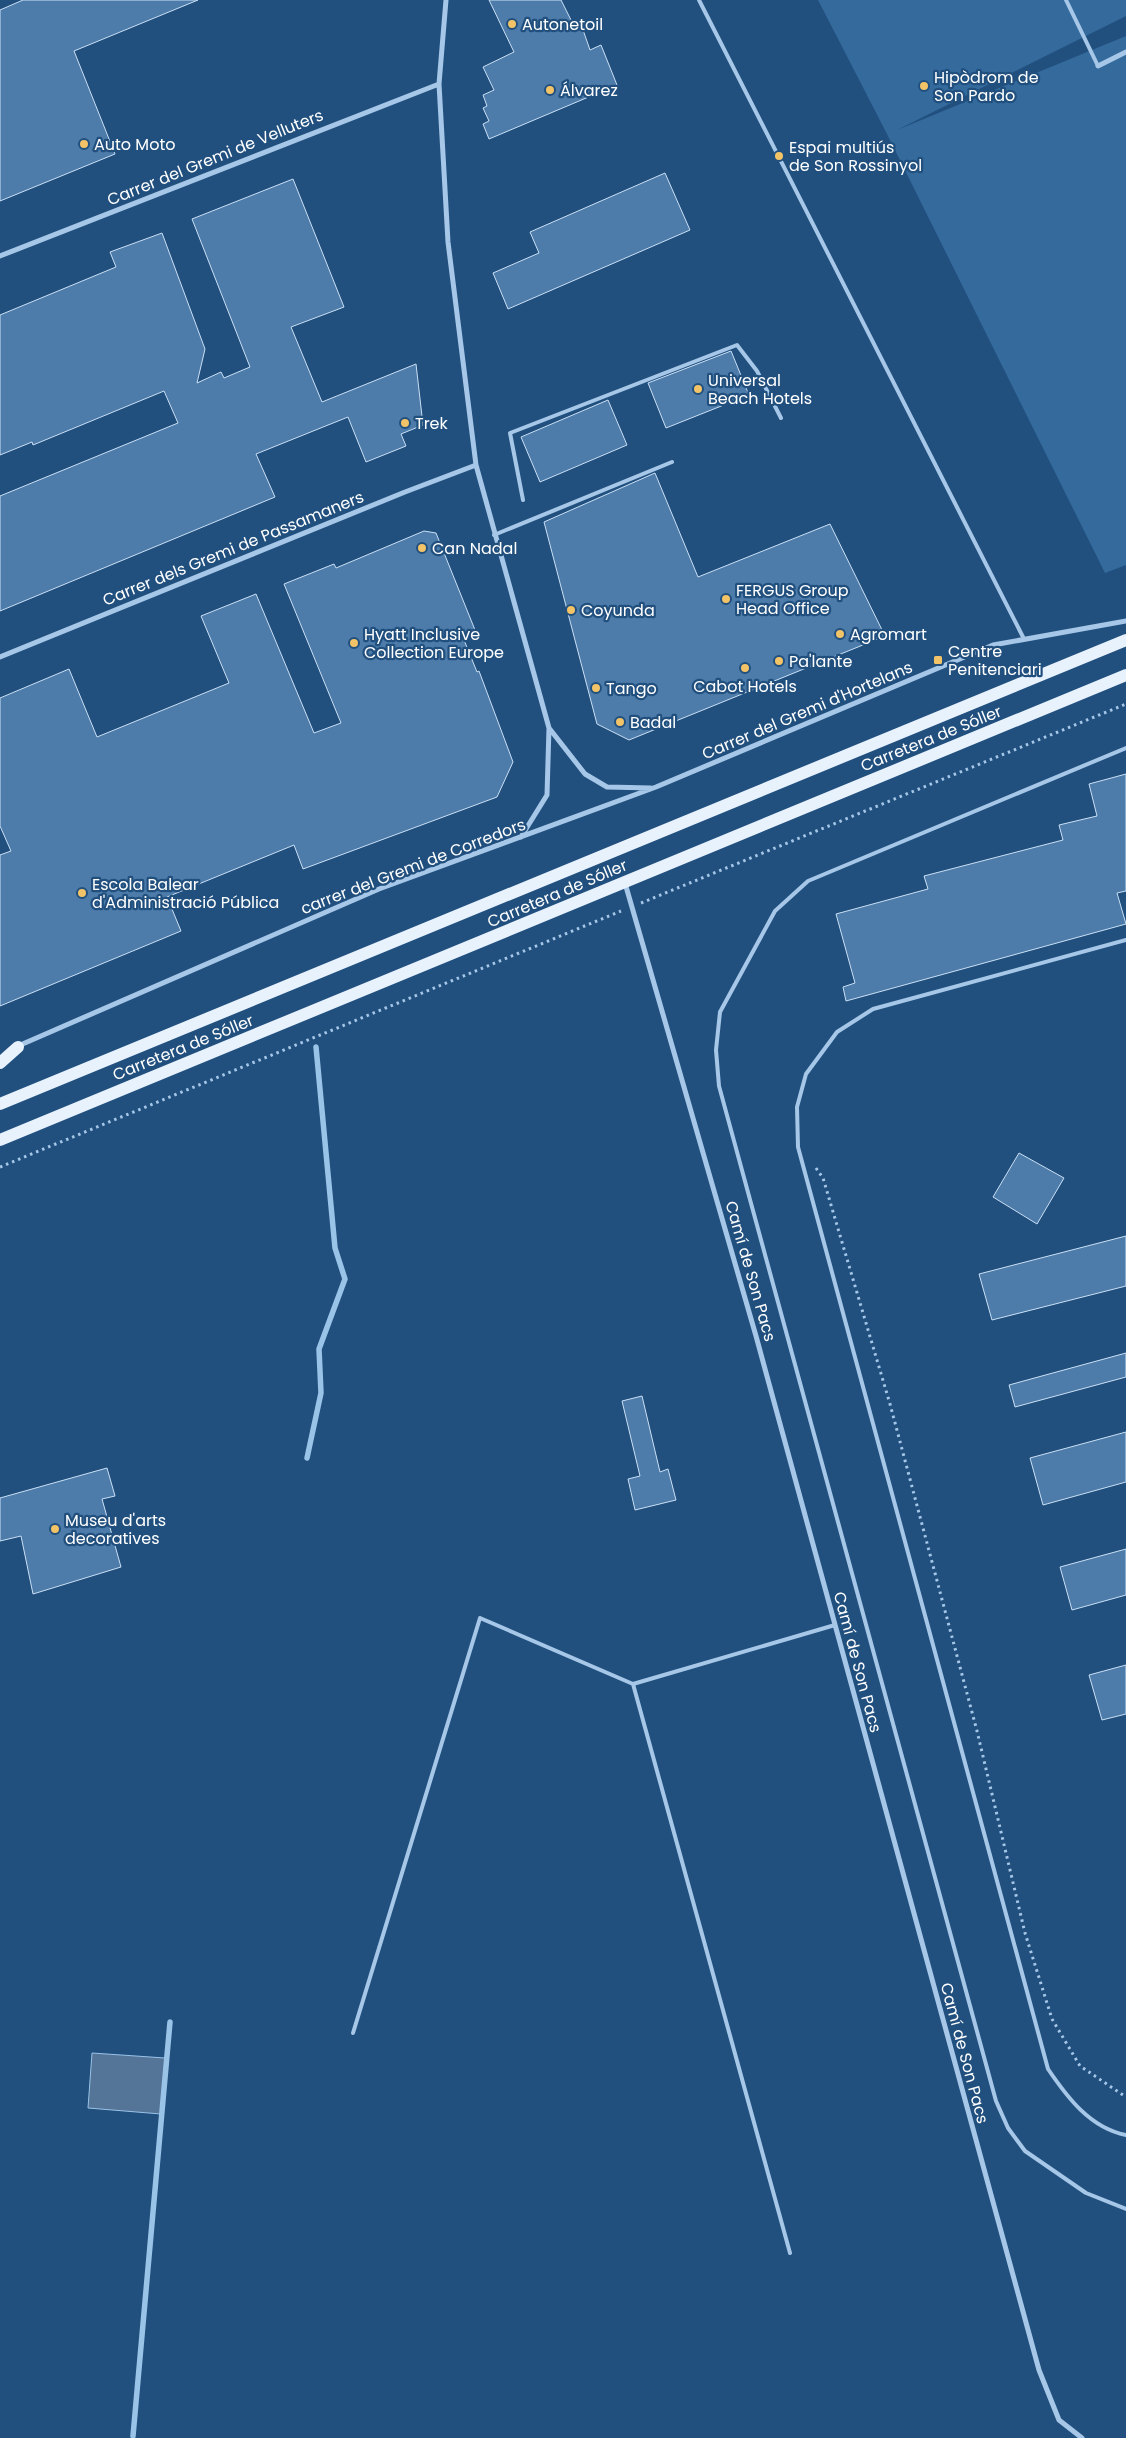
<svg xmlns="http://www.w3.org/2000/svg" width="1126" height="2438" font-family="Poppins,sans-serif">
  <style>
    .green { fill: #356a9d }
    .water { fill: #547598; stroke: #9ac3e8 }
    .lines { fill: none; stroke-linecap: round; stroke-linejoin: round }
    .stream { stroke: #9ac3e8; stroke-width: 5.5 }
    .building { fill: #4e7caa; stroke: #cae0f5 }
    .path { stroke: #a6c7e7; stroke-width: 3; stroke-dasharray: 2.5 4; stroke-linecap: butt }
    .service { stroke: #a6c7e7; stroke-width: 4 }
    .minor { stroke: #a6c7e7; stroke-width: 5 }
    .primary { stroke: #e8f2fd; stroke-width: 12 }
    .poi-dot { fill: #f3c368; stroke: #21507f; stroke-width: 2 }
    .labels { text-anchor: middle; stroke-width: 4.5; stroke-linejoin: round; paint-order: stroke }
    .poi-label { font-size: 16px; fill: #fff; stroke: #21507f; text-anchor: start }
    .street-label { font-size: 16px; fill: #fff; stroke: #21507f }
  </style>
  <rect width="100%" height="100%" fill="#21507f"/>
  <path class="green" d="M818 0H1126V16L897 130 1126 36V565L1105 573 887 134Z"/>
  <path class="water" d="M92 2053 165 2058 161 2114 88 2108Z"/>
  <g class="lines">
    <path class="stream" d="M307 1458 321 1393 319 1349 345 1279 335 1248 316 1047
      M133 2436 170 2022"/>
  </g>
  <path class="building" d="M23 0H198L74 51 115 154 0 201V10Z
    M489 0H561L575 28 581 24 590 50 601 45 617 85 489 139 483 124 489 121 483 108 487 106 483 95 494 90 483 67 514 52Z
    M665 173 690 230 508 309 493 273 539 253 530 232Z
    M293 179 344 307 291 327 322 402 416 364 423 425 401 434 406 446 366 462 348 417 256 454 275 497 0 611V496L178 423 164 391 33 445 32 442 0 455V315L116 267 110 252 162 233 205 349 197 383 221 372 224 378 250 367 192 219Z
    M731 351 749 395 666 428 648 383Z
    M608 400 627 445 540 482 521 437Z
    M655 473 698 577 830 524 885 636 629 740 597 724 544 522Z
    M424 531 436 533 475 630 462 635 477 672 479 671 513 762 497 797 303 869 294 845 167 897 181 931 0 1006V855L11 851 0 826V698L69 669 97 737 229 683 201 616 256 594 314 733 341 723 284 584 334 564 336 568Z
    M1126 774V891L1117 893 1126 924 846 1001 843 987 855 983 836 914 928 889 924 876 1063 840 1059 825 1097 816 1089 784Z
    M1019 1153 1064 1178 1037 1224 993 1197Z
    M1126 1236V1286L992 1320 979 1274Z
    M1126 1353V1377L1015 1407 1009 1385Z
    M642 1396 660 1472 668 1469 676 1500 635 1510 628 1479 640 1476 622 1401Z
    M1126 1432V1482L1043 1505 1030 1458Z
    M107 1468 115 1496 102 1499 121 1567 33 1594 21 1536 0 1541V1498Z
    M1126 1549V1595L1072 1610 1060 1567Z
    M1126 1665V1714L1102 1720 1089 1675Z"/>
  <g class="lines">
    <path class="path" d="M641 903 1126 704
      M0 1167 621 911
      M816 1168 823 1178 890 1404 977 1731 1025 1933 1052 2019 1080 2066 1126 2097"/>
    <path class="service" d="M699 0 1024 639
      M1066 0 1098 66
      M523 500 510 433 737 345 757 371 781 418
      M494 535 672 462
      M1126 748 808 881 775 911 720 1012 716 1050 719 1086 996 2101 1008 2128 1025 2151 1086 2193 1126 2209
      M1126 940 873 1009 837 1032 806 1074 797 1107 798 1147 1048 2069C1067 2097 1090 2128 1126 2135
      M633 1684 790 2253
      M353 2033 480 1618 633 1684 835 1625"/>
    <path class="minor" d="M446 0 439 84 448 242 476 465 549 728
      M1098 66 1126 52
      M0 256 439 84
      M0 657 405 492 476 465
      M521 837 547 795 549 728 585 774 607 787 651 788
      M625 883 756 1336 1039 2370 1059 2420 1082 2438
      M18 1046 379 889 656 787 993 645 1126 621"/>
    <path class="primary" d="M0 1063 18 1047
      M0 1104 1126 640
      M0 1140 1126 675"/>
  </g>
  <g class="poi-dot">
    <circle cx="512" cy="24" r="5"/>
    <circle cx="924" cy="86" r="5"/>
    <circle cx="550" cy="90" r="5"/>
    <circle cx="84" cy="144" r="5"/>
    <circle cx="779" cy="156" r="5"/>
    <circle cx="698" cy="389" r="5"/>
    <circle cx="405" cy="423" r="5"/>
    <circle cx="422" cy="548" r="5"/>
    <circle cx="726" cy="599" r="5"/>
    <circle cx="571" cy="610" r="5"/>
    <circle cx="840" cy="634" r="5"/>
    <circle cx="354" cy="643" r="5"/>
    <rect x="933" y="655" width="10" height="10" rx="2.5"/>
    <circle cx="779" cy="661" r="5"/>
    <circle cx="745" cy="668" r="5"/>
    <circle cx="596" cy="688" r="5"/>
    <circle cx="620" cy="722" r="5"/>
    <circle cx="82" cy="893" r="5"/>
    <circle cx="55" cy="1529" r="5"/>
  </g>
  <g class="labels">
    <g class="poi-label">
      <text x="522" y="30">Autonetoil</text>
      <text x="934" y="83">Hipòdrom de<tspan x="934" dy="18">Son Pardo</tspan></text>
      <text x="560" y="96">Álvarez</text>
      <text x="94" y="150">Auto Moto</text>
      <text x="789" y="153">Espai multiús<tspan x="789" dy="18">de Son Rossinyol</tspan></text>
      <text x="708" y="386">Universal<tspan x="708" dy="18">Beach Hotels</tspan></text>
      <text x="415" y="429">Trek</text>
      <text x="432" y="554">Can Nadal</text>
      <text x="736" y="596">FERGUS Group<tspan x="736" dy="18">Head Office</tspan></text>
      <text x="581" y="616">Coyunda</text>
      <text x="364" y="640">Hyatt Inclusive<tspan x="364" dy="18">Collection Europe</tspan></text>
      <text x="850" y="640">Agromart</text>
      <text x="948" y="657">Centre<tspan x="948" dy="18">Penitenciari</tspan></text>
      <text x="789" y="667">Pa'lante</text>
      <text x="745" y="692" text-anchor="middle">Cabot Hotels</text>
      <text x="606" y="694">Tango</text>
      <text x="630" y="728">Badal</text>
      <text x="92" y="890">Escola Balear<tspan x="92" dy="18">d'Administració Pública</tspan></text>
      <text x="65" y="1526">Museu d'arts<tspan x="65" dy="18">decoratives</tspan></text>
    </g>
    <g class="street-label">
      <text transform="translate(215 157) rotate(-22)" y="6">Carrer del Gremi de Velluters</text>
      <text transform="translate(233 548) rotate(-22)" y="6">Carrer dels Gremi de Passamaners</text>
      <text transform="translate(807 710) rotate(-23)" y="6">Carrer del Gremi d'Hortelans</text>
      <text transform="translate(931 738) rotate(-22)" y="6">Carretera de Sóller</text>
      <text transform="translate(413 866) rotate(-21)" y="6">carrer del Gremi de Corredors</text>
      <text transform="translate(557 893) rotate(-23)" y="6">Carretera de Sóller</text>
      <text transform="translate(183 1047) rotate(-22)" y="6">Carretera de Sóller</text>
      <text transform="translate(751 1271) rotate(74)" y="6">Camí de Son Pacs</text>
      <text transform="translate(858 1662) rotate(75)" y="6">Camí de Son Pacs</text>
      <text transform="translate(965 2053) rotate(75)" y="6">Camí de Son Pacs</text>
    </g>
  </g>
</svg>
